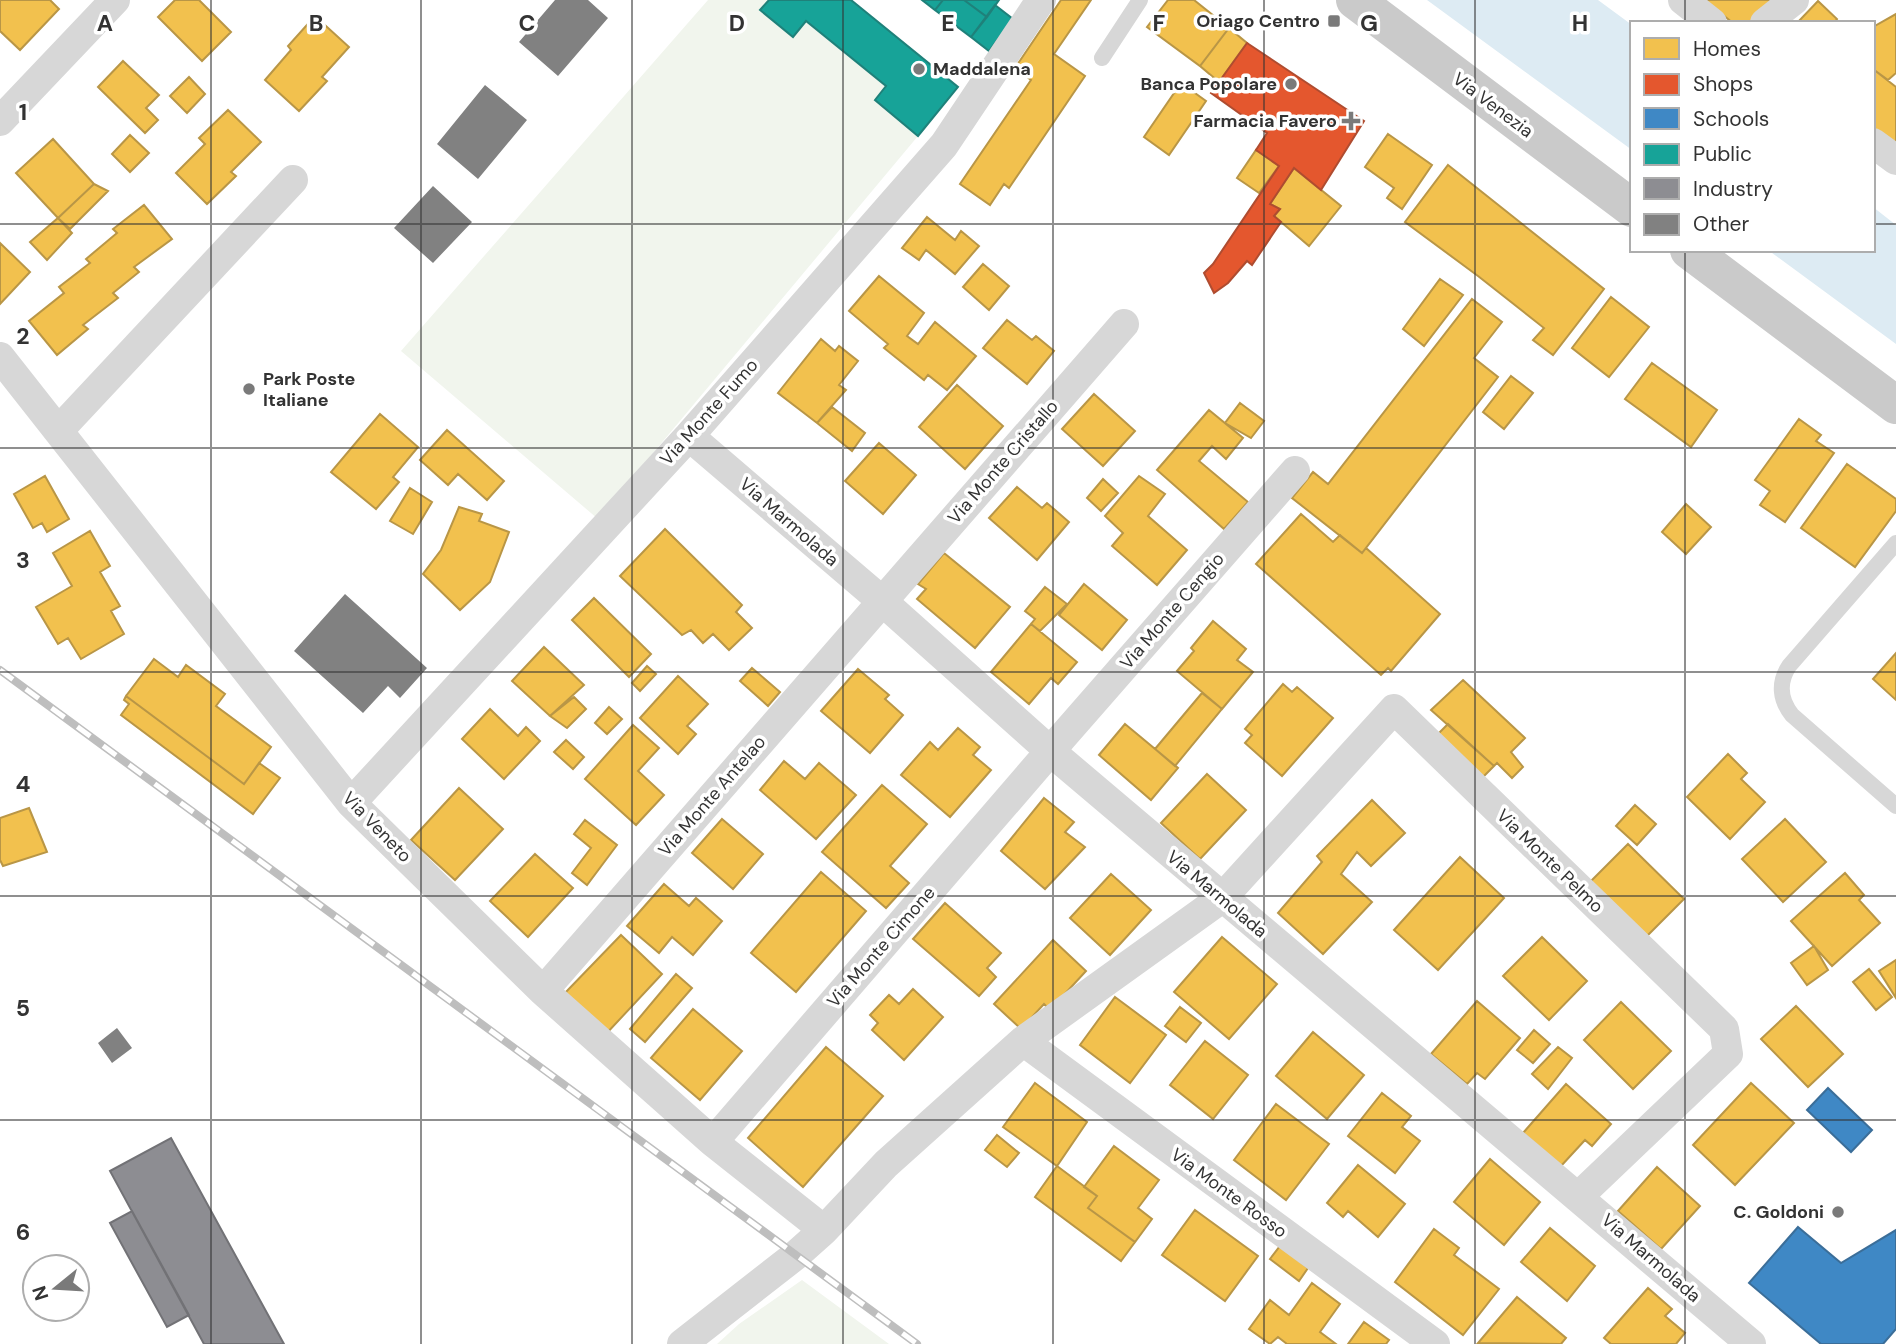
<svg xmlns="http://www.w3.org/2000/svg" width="1896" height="1344" font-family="'DM Sans',sans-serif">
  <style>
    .green { fill: #f1f5ed }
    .water { fill: #ddebf3 }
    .homes { fill: #f2c14e; stroke: #b99646; stroke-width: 2 }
    .shops { fill: #e4572e; stroke: #af4c30; stroke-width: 2 }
    .schools { fill: #3f88c5; stroke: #3b6e99; stroke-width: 2 }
    .public { fill: #17a398; stroke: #1f817a; stroke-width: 2 }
    .industry { fill: #8d8d92; stroke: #727276; stroke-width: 2 }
    .building { fill: #818181 }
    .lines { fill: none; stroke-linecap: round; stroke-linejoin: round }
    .service { stroke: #d7d7d7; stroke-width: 16 }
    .minor { stroke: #d7d7d7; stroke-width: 30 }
    .primary { stroke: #cacaca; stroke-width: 38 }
    .rail-casing { stroke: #bebebe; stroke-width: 8 }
    .rail { stroke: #fff; stroke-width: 5; stroke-dasharray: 16; stroke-linecap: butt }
    .grid { fill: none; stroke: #333; stroke-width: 2; stroke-opacity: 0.55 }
    .poi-dot { fill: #7a7a7a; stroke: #fff; stroke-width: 2.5 }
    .labels { text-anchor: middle; stroke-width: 7; stroke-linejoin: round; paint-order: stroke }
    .poi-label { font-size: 18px; font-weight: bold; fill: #333; stroke: #fff; text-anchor: end }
    .street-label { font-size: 18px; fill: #333; stroke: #fff }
    .grid-label { font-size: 23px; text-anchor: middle; font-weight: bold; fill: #333; stroke: #fff; stroke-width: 7; stroke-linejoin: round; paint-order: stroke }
  </style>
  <rect width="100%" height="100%" fill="#fff"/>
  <path class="green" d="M708 0H769L761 11 793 37 806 21 886 86 875 101 918 136 598 519 401 351Z
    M802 1280 889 1344H717L739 1324Z"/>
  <path class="water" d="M1427 0H1598L1632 25V150Z
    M1873 207 1896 225V344L1768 250H1873Z"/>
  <path class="homes" d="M0 0H50L59 9 20 50 0 31Z
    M175 0H199L231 32 202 61 158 17Z
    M1061 0H1091L1054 54 1085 76 1009 188 1004 184 990 205 960 184 1031 80 1015 68Z
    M1168 0H1194L1229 28 1200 66 1147 27Z
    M1704 0H1779L1760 23H1733Z
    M1818 1 1837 19 1834 23H1797Z
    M1896 14V73L1888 80 1873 69V27Z
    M315 16 349 47 322 77 327 81 299 111 265 80 291 50 288 46Z
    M1229 28 1247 43 1219 82 1200 66Z
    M123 61 159 95 146 108 158 120 145 133 98 87Z
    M1873 69 1896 87V151L1873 133Z
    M189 77 205 94 187 113 170 96Z
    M1181 83 1206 101 1169 155 1144 137Z
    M228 110 261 142 231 172 236 176 207 204 176 173 205 144 199 138Z
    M1388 134 1432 165 1402 209 1387 198 1394 188 1365 167Z
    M130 135 149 153 130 172 112 154Z
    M53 139 94 184 58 218 16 173Z
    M1256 150 1279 166 1259 193 1237 178Z
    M1448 165 1604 289 1553 355 1533 340 1544 328 1478 276 1405 222Z
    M1294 168 1341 206 1309 246 1274 216 1280 209 1270 204Z
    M94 184 108 191 70 229 58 218Z
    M144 205 172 239 134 267 139 272 113 293 118 298 83 325 88 329 57 355 29 321 64 293 59 287 90 263 86 259 117 233 113 229Z
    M927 217 955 240 961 231 979 246 955 274 926 250 919 260 902 248Z
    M58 218 72 233 47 260 30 242Z
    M0 243 30 272 0 304Z
    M983 264 1009 286 989 310 963 287Z
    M879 276 924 313 907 336 918 344 935 322 976 356 947 390 928 375 924 380 884 348 888 344 849 311Z
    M1440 279 1463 295 1424 346 1403 329Z
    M1611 297 1649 327 1609 377 1572 348Z
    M1472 299 1502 322 1474 358 1498 377 1362 553 1292 498 1313 472 1328 484Z
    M1007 320 1032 340 1036 336 1054 351 1027 384 983 348Z
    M821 339 835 351 839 346 858 361 839 385 846 390 817 423 778 393Z
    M1652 363 1717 410 1691 447 1625 399Z
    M1511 376 1533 393 1504 429 1483 412Z
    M957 385 1003 426 965 469 919 427Z
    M1094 394 1135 431 1103 466 1062 429Z
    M1240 403 1264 421 1251 438 1225 423Z
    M832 407 865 433 852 451 817 423Z
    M1209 410 1243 438 1226 459 1212 446 1199 461 1248 502 1224 529 1157 470Z
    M380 414 418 447 393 477 399 482 376 509 331 472Z
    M1799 419 1821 435 1816 441 1834 453 1785 522 1760 505 1770 491 1755 480Z
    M447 430 504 481 487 500 458 474 448 485 420 460Z
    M879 443 916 475 883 514 845 481Z
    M1847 464 1896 499V511L1855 567 1801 528Z
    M45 476 69 519 47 532 42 523 33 528 14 494Z
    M1139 476 1165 494 1148 516 1187 550 1157 585 1112 546 1123 533 1105 516Z
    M1103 479 1118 493 1101 511 1087 498Z
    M1017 487 1042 508 1047 503 1069 522 1037 560 989 518Z
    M410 488 432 502 413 534 390 521Z
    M1686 504 1711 527 1686 554 1662 532Z
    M459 507 482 514 479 521 509 532 490 582 460 610 423 574 441 550Z
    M1301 514 1333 542 1340 535 1362 553 1366 548 1440 614 1391 671 1388 668 1381 675 1256 564Z
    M665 529 742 605 736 612 752 628 729 650 713 634 703 643 691 630 682 635 620 576Z
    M90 531 110 566 100 572 120 606 111 611 124 634 81 659 68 638 58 644 36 607 72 586 53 553Z
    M944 553 1010 607 975 648 917 599 926 589 918 584Z
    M1084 584 1127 620 1102 650 1059 615Z
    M1045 587 1067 604 1040 631 1031 624 1035 619 1025 611Z
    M594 598 651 654 629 677 572 620Z
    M1213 621 1246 649 1237 660 1253 672 1222 709 1177 671 1194 651 1191 648Z
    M1031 624 1077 662 1058 684 1051 678 1029 704 991 672Z
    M544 647 584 685 550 716 512 681Z
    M1896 653V700L1873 679Z
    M154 659 178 677 186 665 225 694 216 706 271 747 244 784 126 696Z
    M647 666 656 674 640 691 632 683Z
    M752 668 780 692 768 706 740 681Z
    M858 669 889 695 885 699 903 715 870 753 821 711Z
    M678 676 708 704 687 726 696 734 678 754 640 718Z
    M1463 680 1525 738 1511 752 1523 767 1512 778 1497 763 1494 766 1431 710Z
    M1283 684 1292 692 1297 687 1333 718 1282 776 1245 743 1252 735 1245 729Z
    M1202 693 1222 709 1175 766 1155 749Z
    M126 696 244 784 259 763 280 778 253 814 121 715 129 704 124 700Z
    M574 697 586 709 567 728 550 716Z
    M609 707 622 719 607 734 595 723Z
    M490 709 518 736 526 727 540 741 504 779 462 739Z
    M1125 724 1178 768 1151 800 1099 755Z
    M1448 724 1494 766 1483 777 1438 734Z
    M633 725 659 748 638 771 664 795 636 825 585 779Z
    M958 728 980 747 973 755 991 770 950 817 901 775 930 742 938 750Z
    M566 740 584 757 573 769 554 752Z
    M1728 754 1747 773 1741 779 1765 802 1730 839 1687 797Z
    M784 761 805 779 819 763 856 795 816 839 760 790Z
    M1207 774 1246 810 1200 859 1161 823Z
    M882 785 927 824 890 866 909 883 886 908 822 852Z
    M459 788 503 829 455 880 411 840Z
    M1044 798 1074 822 1065 832 1085 847 1045 889 1001 851Z
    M1372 800 1405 833 1371 866 1357 852 1341 874 1372 902 1323 954 1278 913 1322 862 1317 856Z
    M1635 805 1656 824 1637 845 1616 826Z
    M29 808 47 852 3 866 0 860V818Z
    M722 819 763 854 733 889 692 853Z
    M1785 819 1826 862 1783 902 1742 859Z
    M585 820 617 845 587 885 572 873 591 848 574 834Z
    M1628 844 1684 899 1643 940 1587 885Z
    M535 854 573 888 528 937 490 901Z
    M1460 857 1504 898 1438 970 1394 930Z
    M821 872 866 911 796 992 751 953Z
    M1845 873 1864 895 1859 900 1880 923 1832 966 1791 921Z
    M1111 874 1151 910 1110 955 1070 918Z
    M664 884 689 906 696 898 722 921 693 955 672 937 659 953 627 926Z
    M945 903 1001 953 987 968 996 977 979 996 913 939Z
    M621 935 662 974 605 1035 563 995Z
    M1222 937 1277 984 1229 1039 1174 992Z
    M1542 937 1587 981 1549 1020 1503 976Z
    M1053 940 1086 971 1050 1010 1044 1004 1021 1029 994 1004Z
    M1814 946 1828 970 1807 985 1791 963Z
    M1896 960V998L1879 971Z
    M1869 969 1892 997 1876 1010 1853 982Z
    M676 974 692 988 645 1042 630 1029Z
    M913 989 943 1017 904 1060 872 1030 878 1023 870 1015 889 995 899 1004Z
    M1115 997 1166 1035 1130 1083 1080 1045Z
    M1477 1001 1520 1038 1485 1079 1477 1073 1467 1084 1431 1054Z
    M1621 1002 1671 1051 1633 1089 1584 1040Z
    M1796 1006 1843 1054 1808 1087 1761 1039Z
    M1180 1007 1201 1023 1186 1042 1165 1026Z
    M693 1009 742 1051 700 1100 651 1058Z
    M1534 1030 1550 1044 1533 1063 1517 1050Z
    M1313 1032 1364 1075 1327 1119 1276 1076Z
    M1205 1041 1248 1075 1213 1119 1170 1085Z
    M826 1047 883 1096 803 1187 748 1138Z
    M1558 1047 1572 1058 1548 1089 1532 1074Z
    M1035 1083 1087 1122 1057 1166 1003 1127Z
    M1751 1083 1794 1123 1735 1185 1693 1145Z
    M1566 1084 1611 1124 1592 1146 1585 1140 1561 1166 1523 1133Z
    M1382 1093 1411 1116 1402 1127 1420 1141 1395 1173 1348 1136Z
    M1276 1104 1329 1144 1286 1200 1234 1160Z
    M997 1135 1019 1153 1007 1167 985 1150Z
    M1114 1146 1159 1180 1138 1208 1152 1219 1135 1242 1088 1208 1097 1196 1084 1187Z
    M1490 1159 1540 1202 1504 1245 1454 1202Z
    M1358 1165 1405 1204 1378 1237 1348 1211 1343 1217 1327 1203Z
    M1057 1166 1097 1196 1088 1208 1135 1242 1121 1261 1035 1197Z
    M1657 1167 1700 1206 1661 1249 1618 1211Z
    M1195 1210 1258 1256 1225 1301 1162 1255Z
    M1550 1228 1595 1266 1567 1301 1521 1262Z
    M1434 1229 1459 1248 1454 1255 1499 1289 1463 1335 1395 1282Z
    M1280 1246 1308 1268 1299 1281 1270 1259Z
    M1312 1283 1340 1304 1320 1332 1336 1344H1287L1278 1337 1270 1344 1249 1329 1270 1300 1289 1315Z
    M1648 1288 1672 1309 1665 1316 1685 1333 1676 1344H1611L1604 1338Z
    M1517 1297 1566 1338 1561 1344 1478 1343Z
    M1364 1322 1389 1340 1386 1344H1348Z"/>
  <path class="shops" d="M1247 43 1364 121 1321 190 1294 168 1270 204 1280 209 1274 216 1281 222 1252 265 1247 261 1228 283 1214 293 1204 273 1213 264 1279 166 1256 150 1267 133 1211 93Z"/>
  <path class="schools" d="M1828 1088 1872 1130 1851 1152 1807 1110Z
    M1798 1227 1841 1263 1896 1230V1329L1883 1344H1821L1749 1283Z"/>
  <path class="public" d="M769 0H851L958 87 918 136 875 100 886 86 806 21 793 37 760 10Z
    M922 0H943L935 10Z
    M943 0H964L987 17 971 37 935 10Z
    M964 0H999L987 17Z
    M995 5 1013 19 989 51 971 37Z"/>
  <path class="industry" d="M171 1138 284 1344H204L110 1171Z
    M132 1211 189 1315 167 1327 110 1223Z"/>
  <path class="building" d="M555 0H588L608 18 558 76 519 42Z
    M485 85 527 120 478 179 437 144Z
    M433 186 472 222 433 263 394 228Z
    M345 594 427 668 400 698 388 686 363 713 294 651Z
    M117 1028 132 1048 112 1063 98 1043Z"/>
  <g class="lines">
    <path class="service" d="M1102 58 1140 0
      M1896 543 1789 666C1778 683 1780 700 1792 715L1896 806"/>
    <path class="minor" d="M1683 0 1712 23
      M1765 23 1794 0
      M0 121 115 0
      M1873 143 1896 160
      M0 357 351 803 543 991 713 1142 824 1230
      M59 430 293 180
      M689 436 882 601 1050 751 1751 1344
      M351 803 689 436 944 145 1041 0
      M543 991 1124 324
      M1023 1041 1435 1344
      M713 1142 1058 742 1295 471
      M682 1344 796 1255 824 1230 886 1164 1023 1041 1222 898 1394 709 1724 1029 1728 1054 1579 1196"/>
    <path class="primary" d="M1355 0 1632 208
      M1689 250 1896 405"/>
    <g class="rail-casing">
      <path id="rail" d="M0 670 917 1344"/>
    </g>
    <use href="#rail" class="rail"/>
  </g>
  <path class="grid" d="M211 0V1344M421 0V1344M632 0V1344M843 0V1344M1053 0V1344M1264 0V1344M1475 0V1344M1685 0V23M0 224H1632M1873 224H1896M1685 250V1344M0 448H1896M0 672H1896M0 896H1896M0 1120H1896"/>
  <g class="poi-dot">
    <rect x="1327" y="14" width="14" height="14" rx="3.5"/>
    <circle cx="919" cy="69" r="7"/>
    <circle cx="1291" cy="84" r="7"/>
    <path d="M1347.5 110.5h7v7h7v7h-7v7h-7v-7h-7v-7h7z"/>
    <circle cx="249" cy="389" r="7"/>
    <circle cx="1838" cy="1212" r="7"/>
  </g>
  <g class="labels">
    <g class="poi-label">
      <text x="1320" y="27">Oriago Centro</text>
      <text x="933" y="75" text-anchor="start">Maddalena</text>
      <text x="1277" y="90">Banca Popolare</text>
      <text x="1337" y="127">Farmacia Favero</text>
      <text x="263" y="385" text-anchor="start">Park Poste<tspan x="263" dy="21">Italiane</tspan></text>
      <text x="1824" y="1218">C. Goldoni</text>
    </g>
    <g class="street-label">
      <text transform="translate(1493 105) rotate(37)" y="6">Via Venezia</text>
      <text transform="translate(709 412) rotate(-48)" y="6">Via Monte Fumo</text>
      <text transform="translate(1003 462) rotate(-49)" y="6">Via Monte Cristallo</text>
      <text transform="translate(789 522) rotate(41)" y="6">Via Marmolada</text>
      <text transform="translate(1172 611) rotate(-49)" y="6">Via Monte Cengio</text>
      <text transform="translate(712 796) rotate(-49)" y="6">Via Monte Antelao</text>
      <text transform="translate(377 827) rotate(46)" y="6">Via Veneto</text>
      <text transform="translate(1550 861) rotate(44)" y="6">Via Monte Pelmo</text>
      <text transform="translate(1217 894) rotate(40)" y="6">Via Marmolada</text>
      <text transform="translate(881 947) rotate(-49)" y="6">Via Monte Cimone</text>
      <text transform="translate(1229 1193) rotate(36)" y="6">Via Monte Rosso</text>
      <text transform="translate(1651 1258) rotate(41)" y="6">Via Marmolada</text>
    </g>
  </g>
  <g class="grid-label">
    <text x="105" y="31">A</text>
    <text x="316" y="31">B</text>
    <text x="527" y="31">C</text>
    <text x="737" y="31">D</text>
    <text x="948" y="31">E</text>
    <text x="1159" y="31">F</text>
    <text x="1369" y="31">G</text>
    <text x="1580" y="31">H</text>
    <text x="23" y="120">1</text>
    <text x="23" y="344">2</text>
    <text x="23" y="568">3</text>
    <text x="23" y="792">4</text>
    <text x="23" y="1016">5</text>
    <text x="23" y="1240">6</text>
  </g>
  <rect x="1630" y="21" width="245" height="231" fill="#ffffff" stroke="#adadad" stroke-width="2"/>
  <rect x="1644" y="38" width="35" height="21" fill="#f2c14e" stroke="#adadad" stroke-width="2"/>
  <text x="1693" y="56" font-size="21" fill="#333333">Homes</text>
  <rect x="1644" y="74" width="35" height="21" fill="#e4572e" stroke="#adadad" stroke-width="2"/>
  <text x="1693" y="91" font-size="21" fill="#333333">Shops</text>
  <rect x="1644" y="108" width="35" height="21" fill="#3f88c5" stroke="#adadad" stroke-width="2"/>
  <text x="1693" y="126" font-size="21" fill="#333333">Schools</text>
  <rect x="1644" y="144" width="35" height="21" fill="#17a398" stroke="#adadad" stroke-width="2"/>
  <text x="1693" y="161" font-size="21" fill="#333333">Public</text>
  <rect x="1644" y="178" width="35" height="21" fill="#8d8d92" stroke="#adadad" stroke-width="2"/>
  <text x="1693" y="196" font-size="21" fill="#333333">Industry</text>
  <rect x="1644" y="214" width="35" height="21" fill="#818181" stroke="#adadad" stroke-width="2"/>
  <text x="1693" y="231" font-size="21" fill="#333333">Other</text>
  <g transform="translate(56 1288) rotate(252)"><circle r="33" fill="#ffffff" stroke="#adadad" stroke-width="2"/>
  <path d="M0-5L12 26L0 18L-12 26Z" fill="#7a7a7a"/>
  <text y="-10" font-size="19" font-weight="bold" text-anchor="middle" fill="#333333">N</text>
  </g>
</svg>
